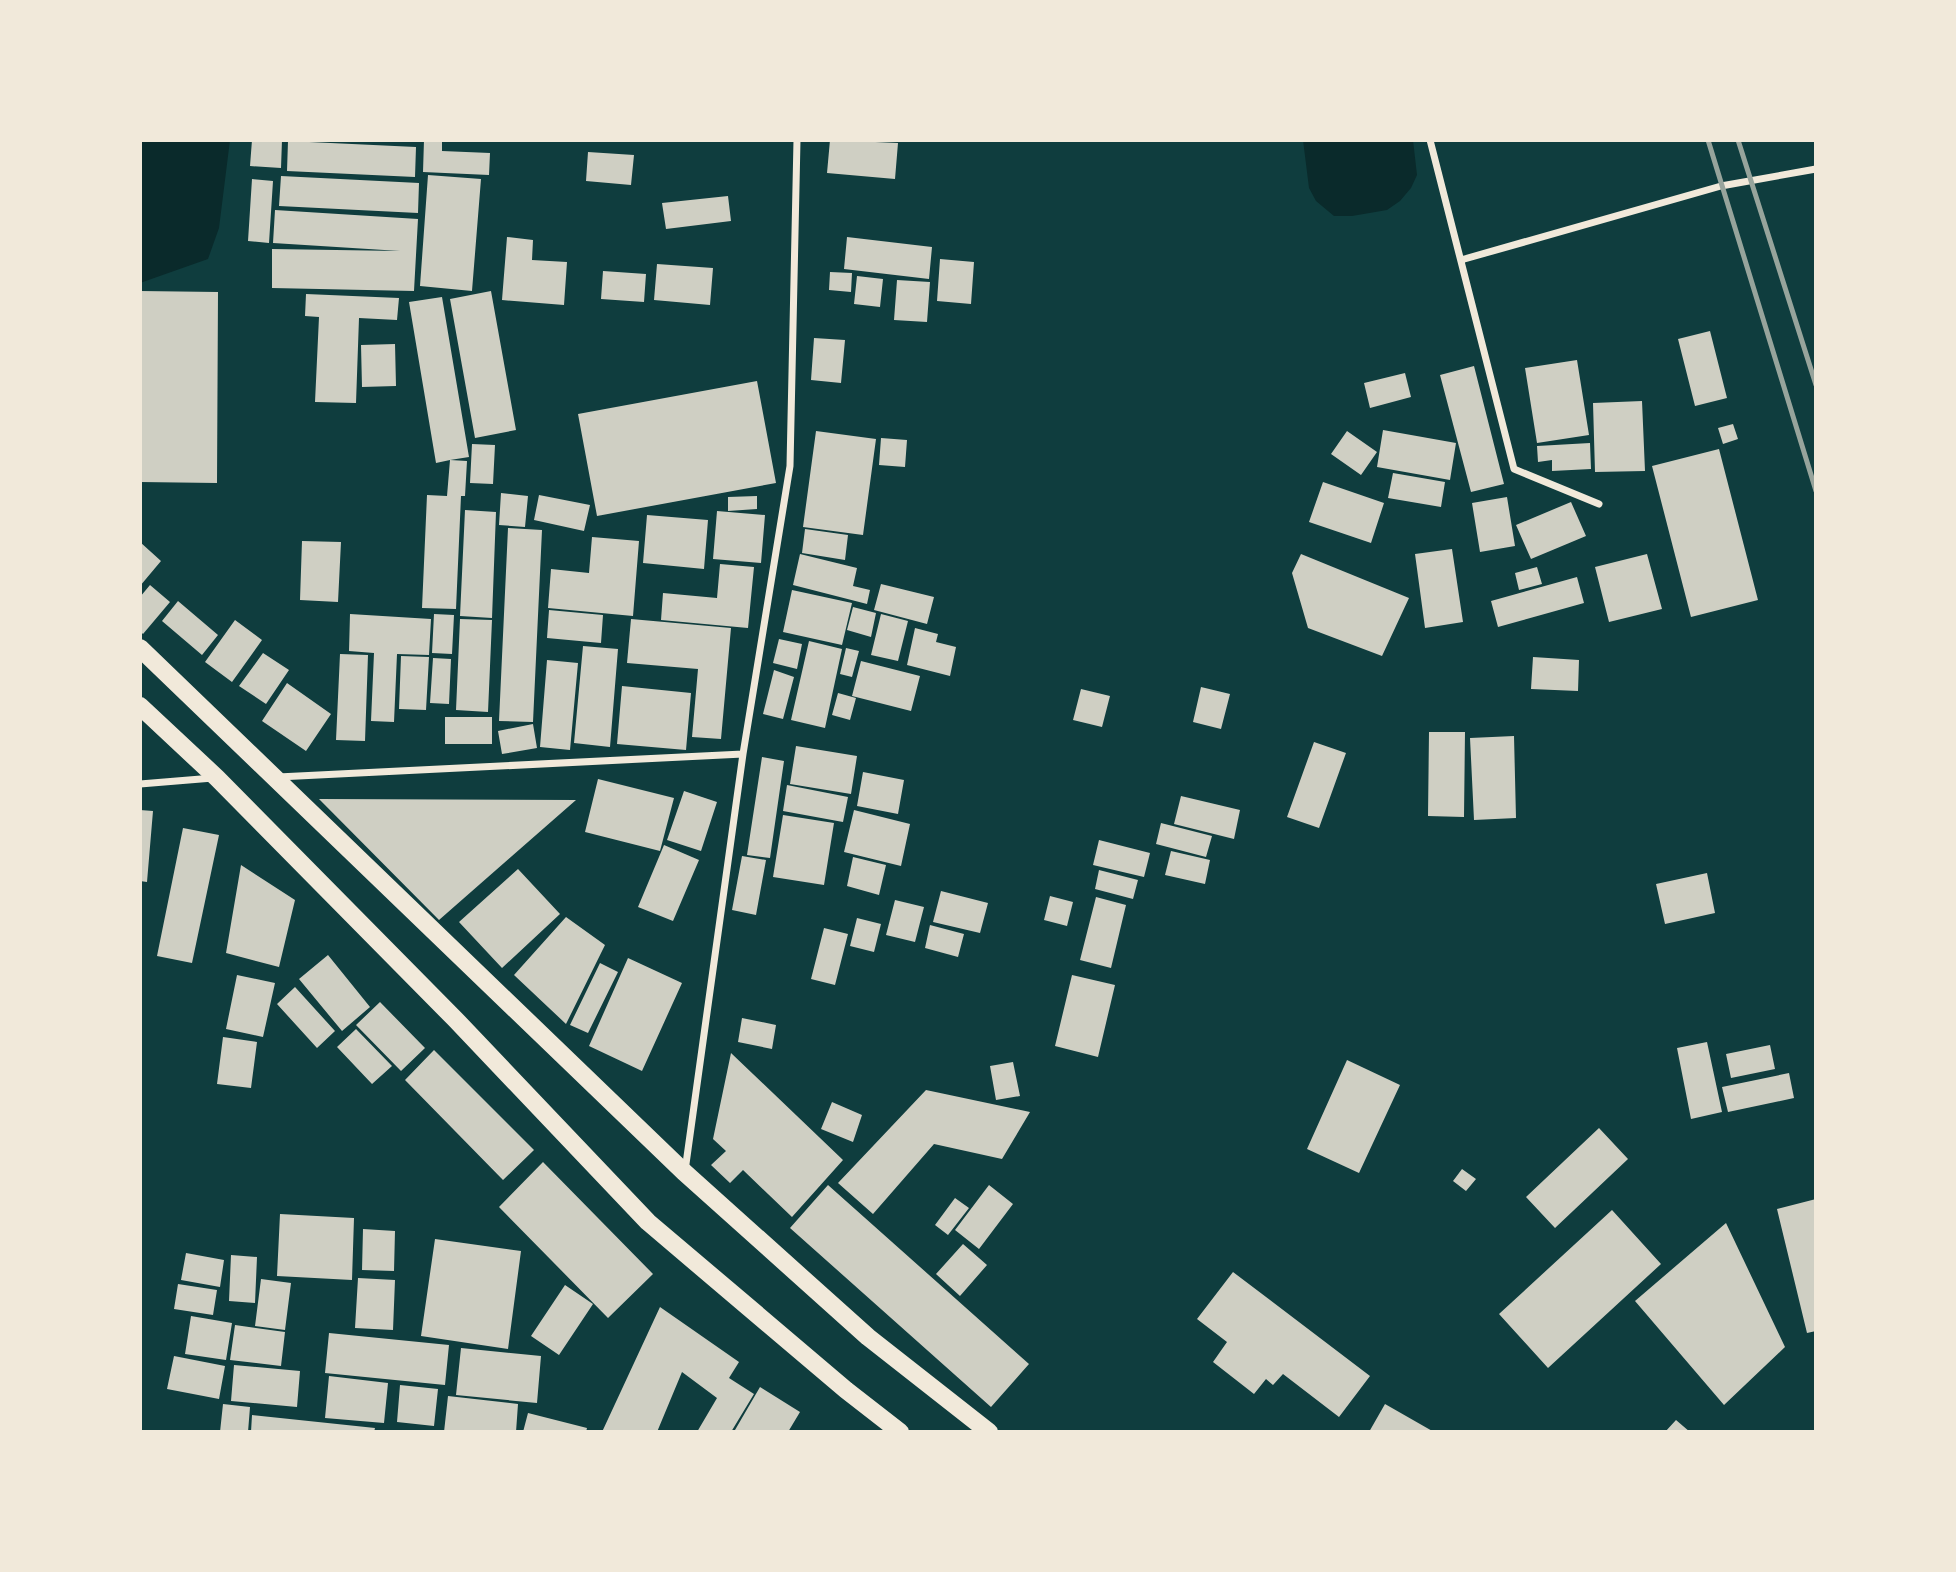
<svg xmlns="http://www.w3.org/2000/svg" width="1956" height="1572" font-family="Arial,sans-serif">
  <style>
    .water { fill: #0a2a2b }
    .building { fill: #cfcfc3 }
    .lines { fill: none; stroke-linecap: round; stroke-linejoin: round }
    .minor { stroke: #f1e9da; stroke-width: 7 }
    .primary { stroke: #f1e9da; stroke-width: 18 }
    .rail { stroke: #97a49c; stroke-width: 5 }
  </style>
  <rect width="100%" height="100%" fill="#0f3d3e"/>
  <path class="water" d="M140 140H230L219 228 208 259 140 283Z
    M1303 140H1413L1417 175 1411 188 1400 201 1387 210 1352 216H1334L1316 201 1309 188Z"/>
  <path class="building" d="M252 140H282L281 168 250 166Z
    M424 140H442V151L490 153 489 175 423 172Z
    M830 140 898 143 895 179 827 173Z
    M288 141 416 147 415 177 287 171Z
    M588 152 634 155 631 185 586 181Z
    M428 175 481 179 472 291 420 286Z
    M281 176 419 183 418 213 279 206Z
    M252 179 273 181 269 243 248 241Z
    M728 196 731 221 666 229 662 203Z
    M275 210 418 219 414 291 272 288V249L400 251 273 243Z
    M507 237 533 240 532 260 567 262 564 305 502 300Z
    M847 237 932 247 929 279 844 269Z
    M940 259 974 262 971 304 937 301Z
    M657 264 713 268 710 305 654 300Z
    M603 271 646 274 644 302 601 299Z
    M830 272 852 273 851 292 829 290Z
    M857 276 883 279 880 307 854 304Z
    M897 280 930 282 927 322 894 320Z
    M140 291 218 292 217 483 140 482Z
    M491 291 516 430 475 438 450 299Z
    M306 294 399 298 397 320 359 318 356 403 315 402 319 317 305 316Z
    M442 297 469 457 450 460 467 461 465 496H461L456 609 422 608 427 495 447 496 450 460 436 463 409 302Z
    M1710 331 1727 398 1695 406 1678 339Z
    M814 338 845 340 841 383 811 380Z
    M395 344 396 386 362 387 361 345Z
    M1577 360 1589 435 1537 443 1525 368Z
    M1474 366 1504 484 1471 492 1440 375Z
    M1405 373 1411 397 1370 408 1364 383Z
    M757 381 776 483 597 516 578 414Z
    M1642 401 1645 471 1595 472 1593 403Z
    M1733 424 1738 439 1723 444 1718 428Z
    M1383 430 1456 443 1450 480 1377 467Z
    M816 431 876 439 863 535 803 527Z
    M1347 431 1377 452 1361 475 1331 454Z
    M881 438 907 440 905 467 879 465Z
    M1590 443 1591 469 1552 471V460L1538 462 1537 446Z
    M472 444 495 445 493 484 470 483Z
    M1719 449 1758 600 1691 617 1652 466Z
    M1393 473 1445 482 1441 507 1388 498Z
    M1323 482 1384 503 1371 543 1309 522Z
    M501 493 528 496 525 527 499 525Z
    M539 495 590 505 584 531 534 520Z
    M757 496V509L728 511V497Z
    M1507 497 1515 546 1480 552 1472 503Z
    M1571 502 1586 536 1531 559 1516 525Z
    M465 510 496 512 492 618 460 616Z
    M717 511 765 515 761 563 713 559Z
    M647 515 708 520 704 569 643 563Z
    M508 528 542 530 533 722 499 721Z
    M805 529 848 535 845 560 802 553Z
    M592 537 639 541 633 616 548 608 551 569 589 573Z
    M302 541 341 542 338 602 300 600Z
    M140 542 161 561 140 586Z
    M1452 549 1463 622 1425 628 1415 554Z
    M800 554 857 568 853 586 870 590 867 604 793 585Z
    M1301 554 1409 598 1382 656 1308 628 1292 573Z
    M1647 554 1662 609 1609 622 1595 567Z
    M720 564 754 567 748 628 661 620 663 593 717 598Z
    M1537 567 1542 584 1519 590 1515 573Z
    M1577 577 1584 603 1498 627 1491 601Z
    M881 584 934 597 927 624 874 610Z
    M150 585 170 602 143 634 140 631V597Z
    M792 590 852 603 842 645 783 632Z
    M178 601 218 635 202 655 162 621Z
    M853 607 876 613 871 637 847 630Z
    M549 610 603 615 601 643 547 638Z
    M350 614 431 619 429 655 397 654 394 722 371 721 374 653 349 651Z
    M434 614 454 615 452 654 432 653Z
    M881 614 908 621 898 661 871 655Z
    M460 619 492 620 488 712 456 710Z
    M631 619 731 628 721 739 692 737 698 669 627 663Z
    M235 620 262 640 232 682 205 662Z
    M915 628 938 634 936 642 956 647 950 676 907 665Z
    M779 639 802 644 797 669 773 663Z
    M809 641 842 649 825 728 791 720Z
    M583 646 618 649 610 747 574 743Z
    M846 648 859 651 852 677 840 674Z
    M263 653 289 670 266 704 239 686Z
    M340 654 368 655 365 741 336 740Z
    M401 656 429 657 426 710 399 709Z
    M1533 657 1579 660 1578 691 1531 689Z
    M433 658 451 659 449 704 430 703Z
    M547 660 578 663 570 750 540 747Z
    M861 661 920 676 911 711 852 696Z
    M774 670 794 677 783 719 763 714Z
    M287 683 331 714 306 751 262 721Z
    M622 686 691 693 686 750 617 744Z
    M1201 687 1230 694 1221 729 1193 722Z
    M1081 689 1110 696 1102 727 1073 720Z
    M838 693 856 698 850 720 832 715Z
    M445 717H492V744H445Z
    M533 724 537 748 502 754 498 731Z
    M1429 732H1465L1464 817 1428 816Z
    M1514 736 1516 818 1474 820 1470 738Z
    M1314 742 1346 753 1319 828 1287 817Z
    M796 746 857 756 851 794 790 784Z
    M762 757 784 761 770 858 747 855Z
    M863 772 904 780 898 814 857 806Z
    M598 779 674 798 660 851 585 832Z
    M787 785 848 797 843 822 783 811Z
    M684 791 717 802 701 851 667 840Z
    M1181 796 1240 810 1234 839 1174 824Z
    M319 799 576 800 439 920Z
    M140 810 153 811 147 882 140 881Z
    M854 810 910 824 901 866 844 852Z
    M783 815 834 823 824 885 773 877Z
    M1161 823 1212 836 1206 857 1156 844Z
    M183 828 219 835 192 963 157 956Z
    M1099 840 1150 853 1144 877 1093 865Z
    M664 845 699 860 673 921 638 907Z
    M1171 851 1210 860 1205 884 1165 875Z
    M742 856 766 860 756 915 732 910Z
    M853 857 886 865 879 895 847 886Z
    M241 865 295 900 279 967 226 953Z
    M518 869 560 914 502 968 459 922Z
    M1099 870 1138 880 1133 899 1095 889Z
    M1707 873 1715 913 1665 924 1656 884Z
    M941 891 988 903 980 933 933 922Z
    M1050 896 1073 902 1067 926 1044 920Z
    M1096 897 1126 905 1111 968 1080 960Z
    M895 900 924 907 915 942 886 935Z
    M566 917 605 945 566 1024 514 975Z
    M857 918 881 924 874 952 850 946Z
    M930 925 964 934 958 957 925 948Z
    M824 928 848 934 835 985 811 979Z
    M328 955 370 1007 342 1031 299 979Z
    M628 958 682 983 642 1071 589 1046Z
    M600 963 618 972 588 1033 570 1025Z
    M237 975 275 983 263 1037 226 1029Z
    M1072 975 1115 985 1098 1057 1055 1046Z
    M295 987 335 1031 317 1048 277 1004Z
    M380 1002 425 1048 401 1071 356 1025Z
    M742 1018 776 1025 772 1049 738 1042Z
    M356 1029 392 1066 372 1084 337 1047Z
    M223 1037 257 1042 251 1088 217 1084Z
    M1707 1042 1722 1112 1691 1119 1677 1048Z
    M1770 1045 1775 1069 1731 1078 1726 1054Z
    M434 1050 534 1150 503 1180 405 1080Z
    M731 1053 843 1160 792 1217 743 1170 730 1183 711 1165 726 1151 713 1139Z
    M1347 1060 1400 1085 1359 1173 1307 1149Z
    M1013 1062 1020 1096 996 1100 990 1066Z
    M1789 1073 1794 1098 1728 1112 1722 1087Z
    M926 1090 1030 1112 1002 1159 934 1144 873 1214 838 1183Z
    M832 1102 862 1115 853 1142 821 1129Z
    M1599 1128 1628 1159 1555 1228 1526 1197Z
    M543 1162 653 1274 608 1318 499 1207Z
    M1462 1169 1476 1179 1466 1191 1453 1181Z
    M828 1185 1029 1364 991 1407 790 1228Z
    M989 1185 1013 1204 979 1249 955 1230Z
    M955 1198 969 1208 948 1235 935 1225Z
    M1816 1199V1331L1807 1333 1777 1209Z
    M1612 1210 1661 1264 1548 1368 1499 1314Z
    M280 1214 354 1218 352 1280 277 1276Z
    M1726 1223 1785 1347 1724 1405 1635 1301Z
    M363 1229 395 1231 394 1271 362 1270Z
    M435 1239 521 1251 508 1349 421 1336Z
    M963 1244 987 1265 960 1296 936 1274Z
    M186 1253 224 1260 220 1287 181 1280Z
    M231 1255 257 1257 255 1303 229 1301Z
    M1233 1272 1370 1376 1339 1417 1283 1374 1273 1385 1266 1379 1254 1394 1213 1362 1227 1342 1197 1319Z
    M358 1278 395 1280 393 1330 355 1328Z
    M261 1279 291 1283 285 1330 255 1326Z
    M178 1284 217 1290 213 1315 174 1309Z
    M565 1285 593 1304 559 1355 531 1336Z
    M660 1307 739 1362 729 1378 754 1394 731 1432H697L717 1398 682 1372 657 1432H602Z
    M191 1316 232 1323 226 1360 185 1354Z
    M235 1325 285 1332 281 1366 230 1360Z
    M329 1333 449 1345 445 1385 325 1373Z
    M461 1348 541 1356 537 1403 456 1395Z
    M174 1356 225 1366 219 1399 167 1389Z
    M234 1365 300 1371 297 1407 231 1401Z
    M329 1376 388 1383 384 1423 325 1418Z
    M400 1385 438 1389 434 1426 397 1422Z
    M760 1387 800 1412 788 1432H738L735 1430Z
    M448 1396 518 1404 516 1432H444Z
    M223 1404 250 1407 248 1432H220Z
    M1385 1404 1434 1432H1369Z
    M528 1413 587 1428 586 1432H523Z
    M252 1415 375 1428 374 1432H251Z
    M1676 1420 1690 1432H1665Z"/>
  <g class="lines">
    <path class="minor" d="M1430 140 1514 469 1599 504
      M1461 260 1721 186 1816 169
      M278 777 743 754
      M140 784 213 778
      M685 1171 743 754 790 466 797 140"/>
    <path class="primary" d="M140 648 684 1172 868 1337 989 1432
      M140 706 217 778 455 1019 648 1222 846 1390 900 1432"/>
    <path class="rail" d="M1708 140 1816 491
      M1738 140 1816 385"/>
  </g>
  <rect width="1956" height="1572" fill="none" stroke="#f1e9da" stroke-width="284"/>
</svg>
